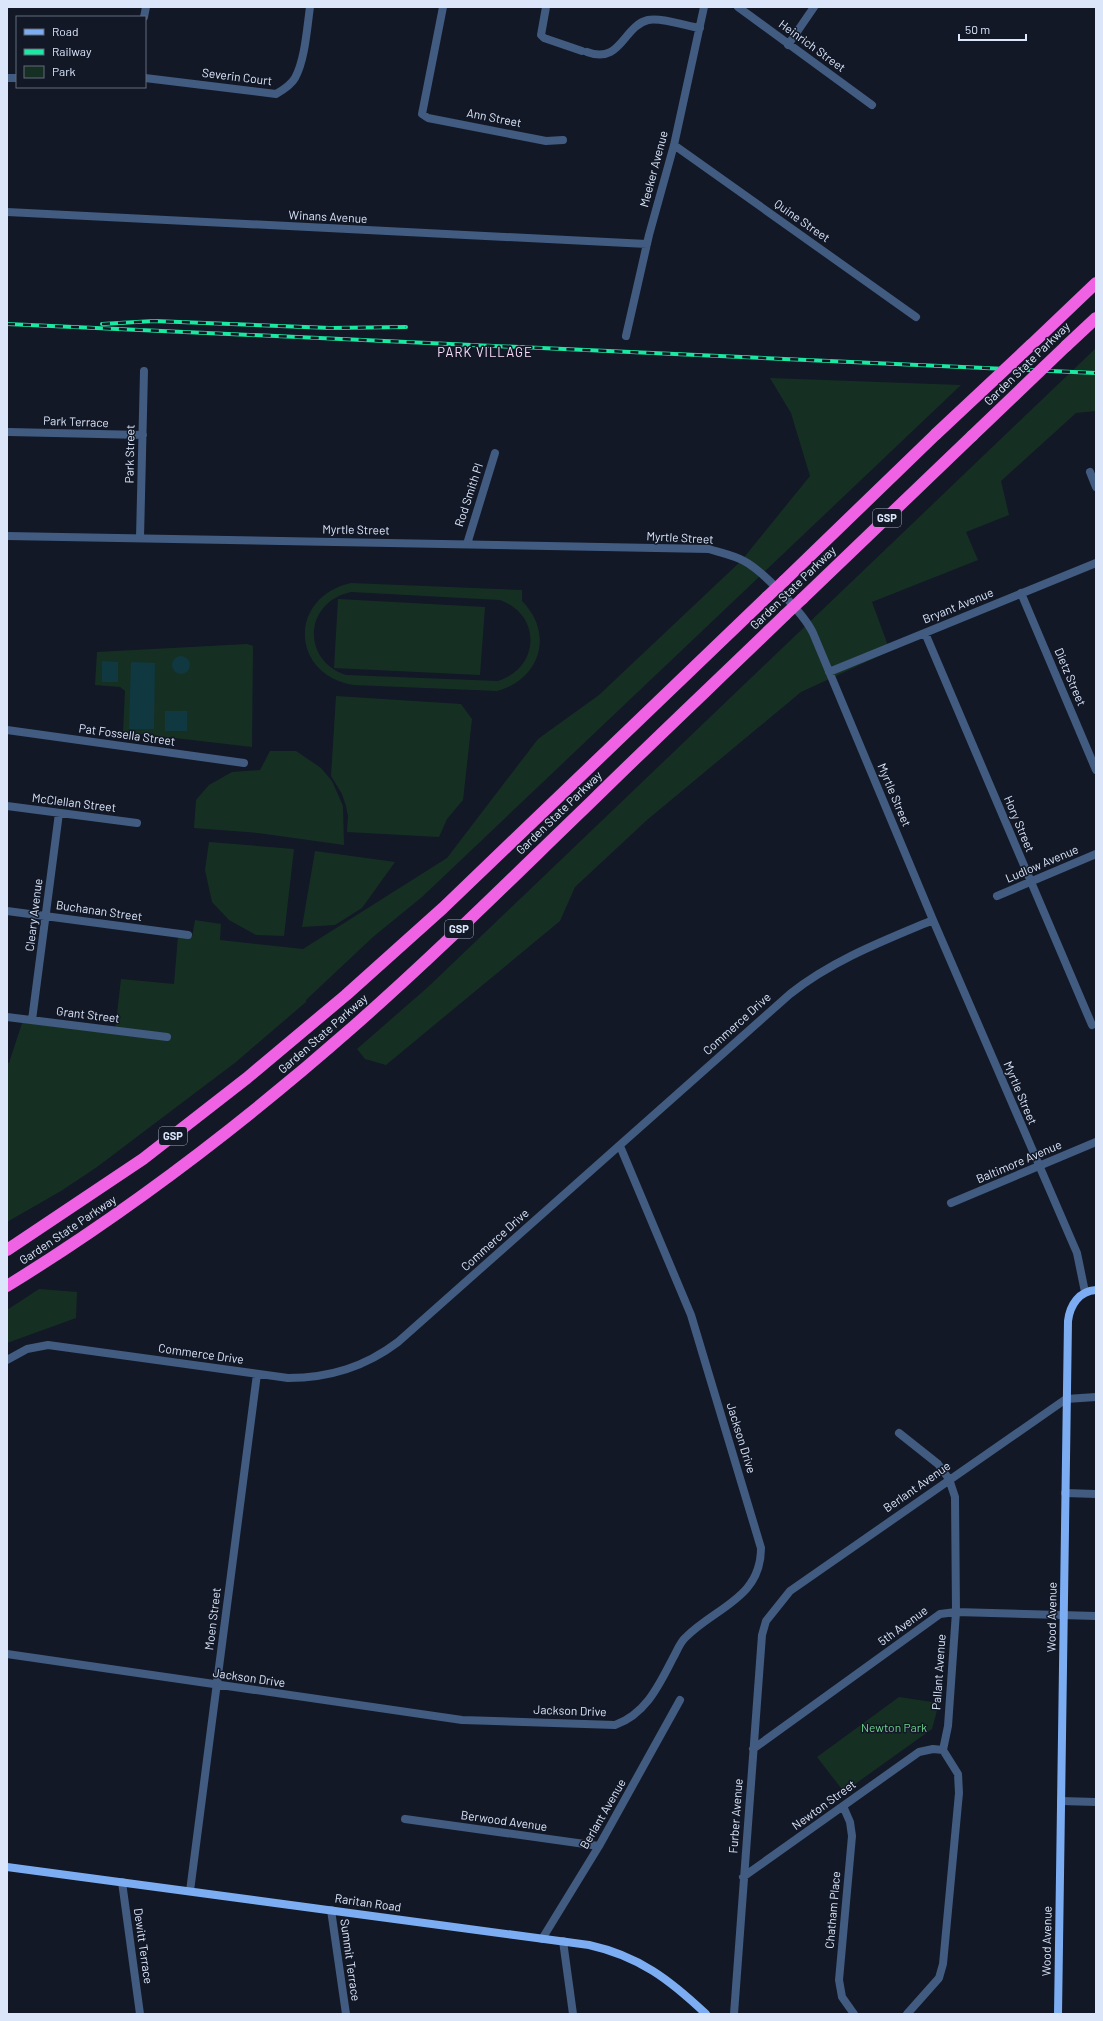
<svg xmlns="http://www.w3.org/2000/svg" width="1103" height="2021" font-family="Barlow,sans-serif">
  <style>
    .green { fill: #162f23; fill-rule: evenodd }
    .water { fill: #103841 }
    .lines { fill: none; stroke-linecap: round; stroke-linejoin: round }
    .street { stroke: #425b80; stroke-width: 8 }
    .secondary { stroke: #7cadf2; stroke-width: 8 }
    .highway { stroke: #ef62e4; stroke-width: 12 }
    .rail-casing { stroke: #1be8a1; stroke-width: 4 }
    .rail { stroke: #121826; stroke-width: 2.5; stroke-dasharray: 8; stroke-linecap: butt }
    .highway-bridge { stroke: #ef62e4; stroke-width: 12 }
    .labels { text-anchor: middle; stroke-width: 3; stroke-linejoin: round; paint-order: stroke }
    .shield { fill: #121826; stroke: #9fa8bb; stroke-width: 1 }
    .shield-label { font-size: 11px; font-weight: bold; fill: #dbe6fb }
    .street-label { font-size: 12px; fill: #dbe6fb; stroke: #121826 }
    .park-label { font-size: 12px; fill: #6ed58d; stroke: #121826 }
    .neighbourhood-label { font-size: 13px; letter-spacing: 1px; fill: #f9ddfb; stroke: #121826 }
  </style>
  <rect width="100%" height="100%" fill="#121826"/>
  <path class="green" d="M1096 348V411L1076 413 1001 481 1009 515 966 532 978 560 872 602 890 651 801 692 647 820 575 887 560 921 386 1065 365 1059 357 1049 428 987Z
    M770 378 961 385 422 897 373 937 306 1000V1002L236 1062 97 1167 61 1191 7 1222V1063H9L23 1020 115 1031 121 979 174 984 178 936 192 937 195 920 221 924 220 940 303 949 447 858 538 739 599 695 741 561 810 476 791 413Z
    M351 583 522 590V601C554 633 541 679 497 691L354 685C290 675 288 597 351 583ZM351 592 500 600C542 615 540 668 498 681L346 675C301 660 304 602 351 592Z
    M338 599 485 607 480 675 334 668Z
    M247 644 253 646 252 747 123 732 125 691 120 687 95 685 97 652Z
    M336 696 461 704 472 719 463 800 447 819 439 837 347 832 348 816 346 806 342 794 331 776Z
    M270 751H296L321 768 332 781 343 806 344 845 258 833 194 828 196 800 209 785 232 772 260 770Z
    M209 842 294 849 284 936 256 935 229 920 212 902 205 870Z
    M315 851 395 862 362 908 335 925 302 927Z
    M39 1289 77 1292 76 1318 7 1343V1310Z
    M899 1697 939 1703 932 1729 844 1792 817 1757Z"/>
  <path class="water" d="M172 665a9 9 0 1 1 18 0a9 9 0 1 1-18 0Z
    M102 661 118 662V682H102Z
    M131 662 155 663 154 729H129Z
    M165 711H187V731H165Z"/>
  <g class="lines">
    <path class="street" d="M443 7 422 114 428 118 546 141 563 140
      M546 7 541 35 544 38 582 51
      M738 7 872 105
      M144 17 146 7
      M788 45 814 7
      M587 52C621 65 623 26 648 20 660 17 687 26 700 28
      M7 78H17
      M145 78 276 94C283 90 291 85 295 78 305 60 307 28 310 7
      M674 145 916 317
      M7 212 647 244
      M626 336 649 235 674 145 704 7
      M9 432 143 435
      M1090 472 1096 487
      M7 536 709 549C721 553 733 555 744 561 763 571 804 614 813 633L933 920 1077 1253 1085 1292
      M140 538 144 371
      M467 544 495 453
      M1021 593 1096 770
      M925 633 1092 1025
      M829 672 1096 563
      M7 730 244 763
      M7 806 137 823
      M997 896 1096 854
      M7 911 188 935
      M7 1017 167 1037
      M32 1020 59 813
      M951 1203 1096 1142
      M7 1360 27 1349 48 1345 288 1378C330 1378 365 1367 398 1342L790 994C833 960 883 941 933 920
      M899 1433 938 1464 949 1479 955 1497 956 1612 948 1726 943 1750 958 1774 959 1793 943 1964 939 1978 907 2014
      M1065 1493 1096 1494
      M7 1654 462 1720 615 1725C646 1714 659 1685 673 1658 677 1651 680 1642 686 1637 716 1607 761 1598 761 1548L691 1315 620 1146
      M753 1749 940 1614 956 1612 1096 1616
      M1061 1801 1096 1802
      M843 1806 850 1822 852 1836 839 1980 842 1997 854 2014
      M405 1819 599 1846
      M743 1877 919 1752 933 1749 943 1750
      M122 1882 140 2014
      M190 1891 257 1374
      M331 1910 346 2014
      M542 1939 599 1846 680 1700
      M563 1941 573 2014
      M734 2014 762 1635 766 1621 790 1591 1066 1399 1096 1397"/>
    <path class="secondary" d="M7 1867 589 1945C639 1956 670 1980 706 2014
      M1058 2014 1068 1321C1070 1305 1079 1291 1096 1290"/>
    <path class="highway" d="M1031 345 1096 283
      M1066 346 1096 318
      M784 581 936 434
      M802 599 972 436
      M7 1250 143 1159 247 1078 346 995 443 908 767 597
      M7 1286C130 1210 245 1122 354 1026 436 954 513 877 591 802 655 739 720 678 785 615"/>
    <g class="rail-casing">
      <path id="rail" d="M7 324 1096 373
        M102 324 154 321 330 328 406 327"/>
    </g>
    <use href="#rail" class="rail"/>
    <path class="highway-bridge" d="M936 434 1031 345
      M972 436 1066 346
      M767 597 784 581
      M785 615 802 599"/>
  </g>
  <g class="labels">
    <g class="shield">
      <rect x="873" y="509" width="28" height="18" rx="3"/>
      <rect x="445" y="920" width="28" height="18" rx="3"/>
      <rect x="159" y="1127" width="28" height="18" rx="3"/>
    </g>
    <g class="shield-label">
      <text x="887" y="522">GSP</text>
      <text x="459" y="933">GSP</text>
      <text x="173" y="1140">GSP</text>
    </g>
    <g class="street-label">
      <text transform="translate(812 46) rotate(36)" y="4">Heinrich Street</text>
      <text transform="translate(237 77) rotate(7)" y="4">Severin Court</text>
      <text transform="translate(494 118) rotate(11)" y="4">Ann Street</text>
      <text transform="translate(654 169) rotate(-75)" y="4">Meeker Avenue</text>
      <text transform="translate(328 217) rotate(3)" y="4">Winans Avenue</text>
      <text transform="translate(802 221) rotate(35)" y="4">Quine Street</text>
      <text transform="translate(1027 364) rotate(-44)" y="4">Garden State Parkway</text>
      <text transform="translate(76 422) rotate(2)" y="4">Park Terrace</text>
      <text transform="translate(130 454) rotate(-89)" y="4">Park Street</text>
      <text transform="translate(469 495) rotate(-72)" y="4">Rod Smith Pl</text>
      <text transform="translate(356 530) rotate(1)" y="4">Myrtle Street</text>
      <text transform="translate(680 538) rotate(3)" y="4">Myrtle Street</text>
      <text transform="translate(793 588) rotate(-44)" y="4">Garden State Parkway</text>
      <text transform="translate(958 606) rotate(-22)" y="4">Bryant Avenue</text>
      <text transform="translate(1070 677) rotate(67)" y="4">Dietz Street</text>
      <text transform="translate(127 735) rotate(8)" y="4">Pat Fossella Street</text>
      <text transform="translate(894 795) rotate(67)" y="4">Myrtle Street</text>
      <text transform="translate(74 803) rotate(7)" y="4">McClellan Street</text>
      <text transform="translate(559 813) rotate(-44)" y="4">Garden State Parkway</text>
      <text transform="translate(1019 824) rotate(67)" y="4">Hory Street</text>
      <text transform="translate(1042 864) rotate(-23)" y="4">Ludlow Avenue</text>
      <text transform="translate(99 911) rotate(8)" y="4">Buchanan Street</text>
      <text transform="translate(34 915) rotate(-83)" y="4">Cleary Avenue</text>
      <text transform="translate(88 1015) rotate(7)" y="4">Grant Street</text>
      <text transform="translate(737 1024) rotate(-42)" y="4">Commerce Drive</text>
      <text transform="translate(323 1034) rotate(-41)" y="4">Garden State Parkway</text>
      <text transform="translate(1020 1093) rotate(67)" y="4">Myrtle Street</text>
      <text transform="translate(1019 1162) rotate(-23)" y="4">Baltimore Avenue</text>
      <text transform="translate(68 1230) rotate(-34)" y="4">Garden State Parkway</text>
      <text transform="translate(495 1240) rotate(-42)" y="4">Commerce Drive</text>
      <text transform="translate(201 1354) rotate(8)" y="4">Commerce Drive</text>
      <text transform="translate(741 1438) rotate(73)" y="4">Jackson Drive</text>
      <text transform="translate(917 1487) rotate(-35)" y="4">Berlant Avenue</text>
      <text transform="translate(1052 1617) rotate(-89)" y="4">Wood Avenue</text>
      <text transform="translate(213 1619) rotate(-83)" y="4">Moen Street</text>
      <text transform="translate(903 1626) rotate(-36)" y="4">5th Avenue</text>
      <text transform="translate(939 1672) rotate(-86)" y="4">Pallant Avenue</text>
      <text transform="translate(249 1678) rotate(8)" y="4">Jackson Drive</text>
      <text transform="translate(570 1711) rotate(2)" y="4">Jackson Drive</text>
      <text transform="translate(824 1805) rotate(-36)" y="4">Newton Street</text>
      <text transform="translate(603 1814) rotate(-60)" y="4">Berlant Avenue</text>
      <text transform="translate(736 1816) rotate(-86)" y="4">Furber Avenue</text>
      <text transform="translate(504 1821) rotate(8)" y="4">Berwood Avenue</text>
      <text transform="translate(368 1903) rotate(8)" y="4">Raritan Road</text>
      <text transform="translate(833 1910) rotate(-85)" y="4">Chatham Place</text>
      <text transform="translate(1047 1941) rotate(-89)" y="4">Wood Avenue</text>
      <text transform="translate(143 1946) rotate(82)" y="4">Dewitt Terrace</text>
      <text transform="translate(350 1960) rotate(82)" y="4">Summit Terrace</text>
    </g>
    <g class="park-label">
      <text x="894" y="1732">Newton Park</text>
    </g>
    <g class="neighbourhood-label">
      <text x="485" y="357">PARK VILLAGE</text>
    </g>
  </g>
  <rect width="1103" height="2021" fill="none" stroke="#dbe6fb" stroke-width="16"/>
  <rect x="16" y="16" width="130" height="72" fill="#121826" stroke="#626a7b"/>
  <rect x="24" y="29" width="20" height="6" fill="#7cadf2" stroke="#626a7b"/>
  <text x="52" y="36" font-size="12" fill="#dbe6fb">Road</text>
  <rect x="24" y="49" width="20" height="6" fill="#1be8a1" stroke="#626a7b"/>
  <text x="52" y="56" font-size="12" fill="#dbe6fb">Railway</text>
  <rect x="24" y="66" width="20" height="12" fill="#162f23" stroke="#626a7b"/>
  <text x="52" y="76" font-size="12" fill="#dbe6fb">Park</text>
  <path d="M959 34v6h67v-6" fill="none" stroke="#dbe6fb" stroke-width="2"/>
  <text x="965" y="34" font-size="12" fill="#dbe6fb" stroke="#121826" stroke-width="3" paint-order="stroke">50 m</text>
</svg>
